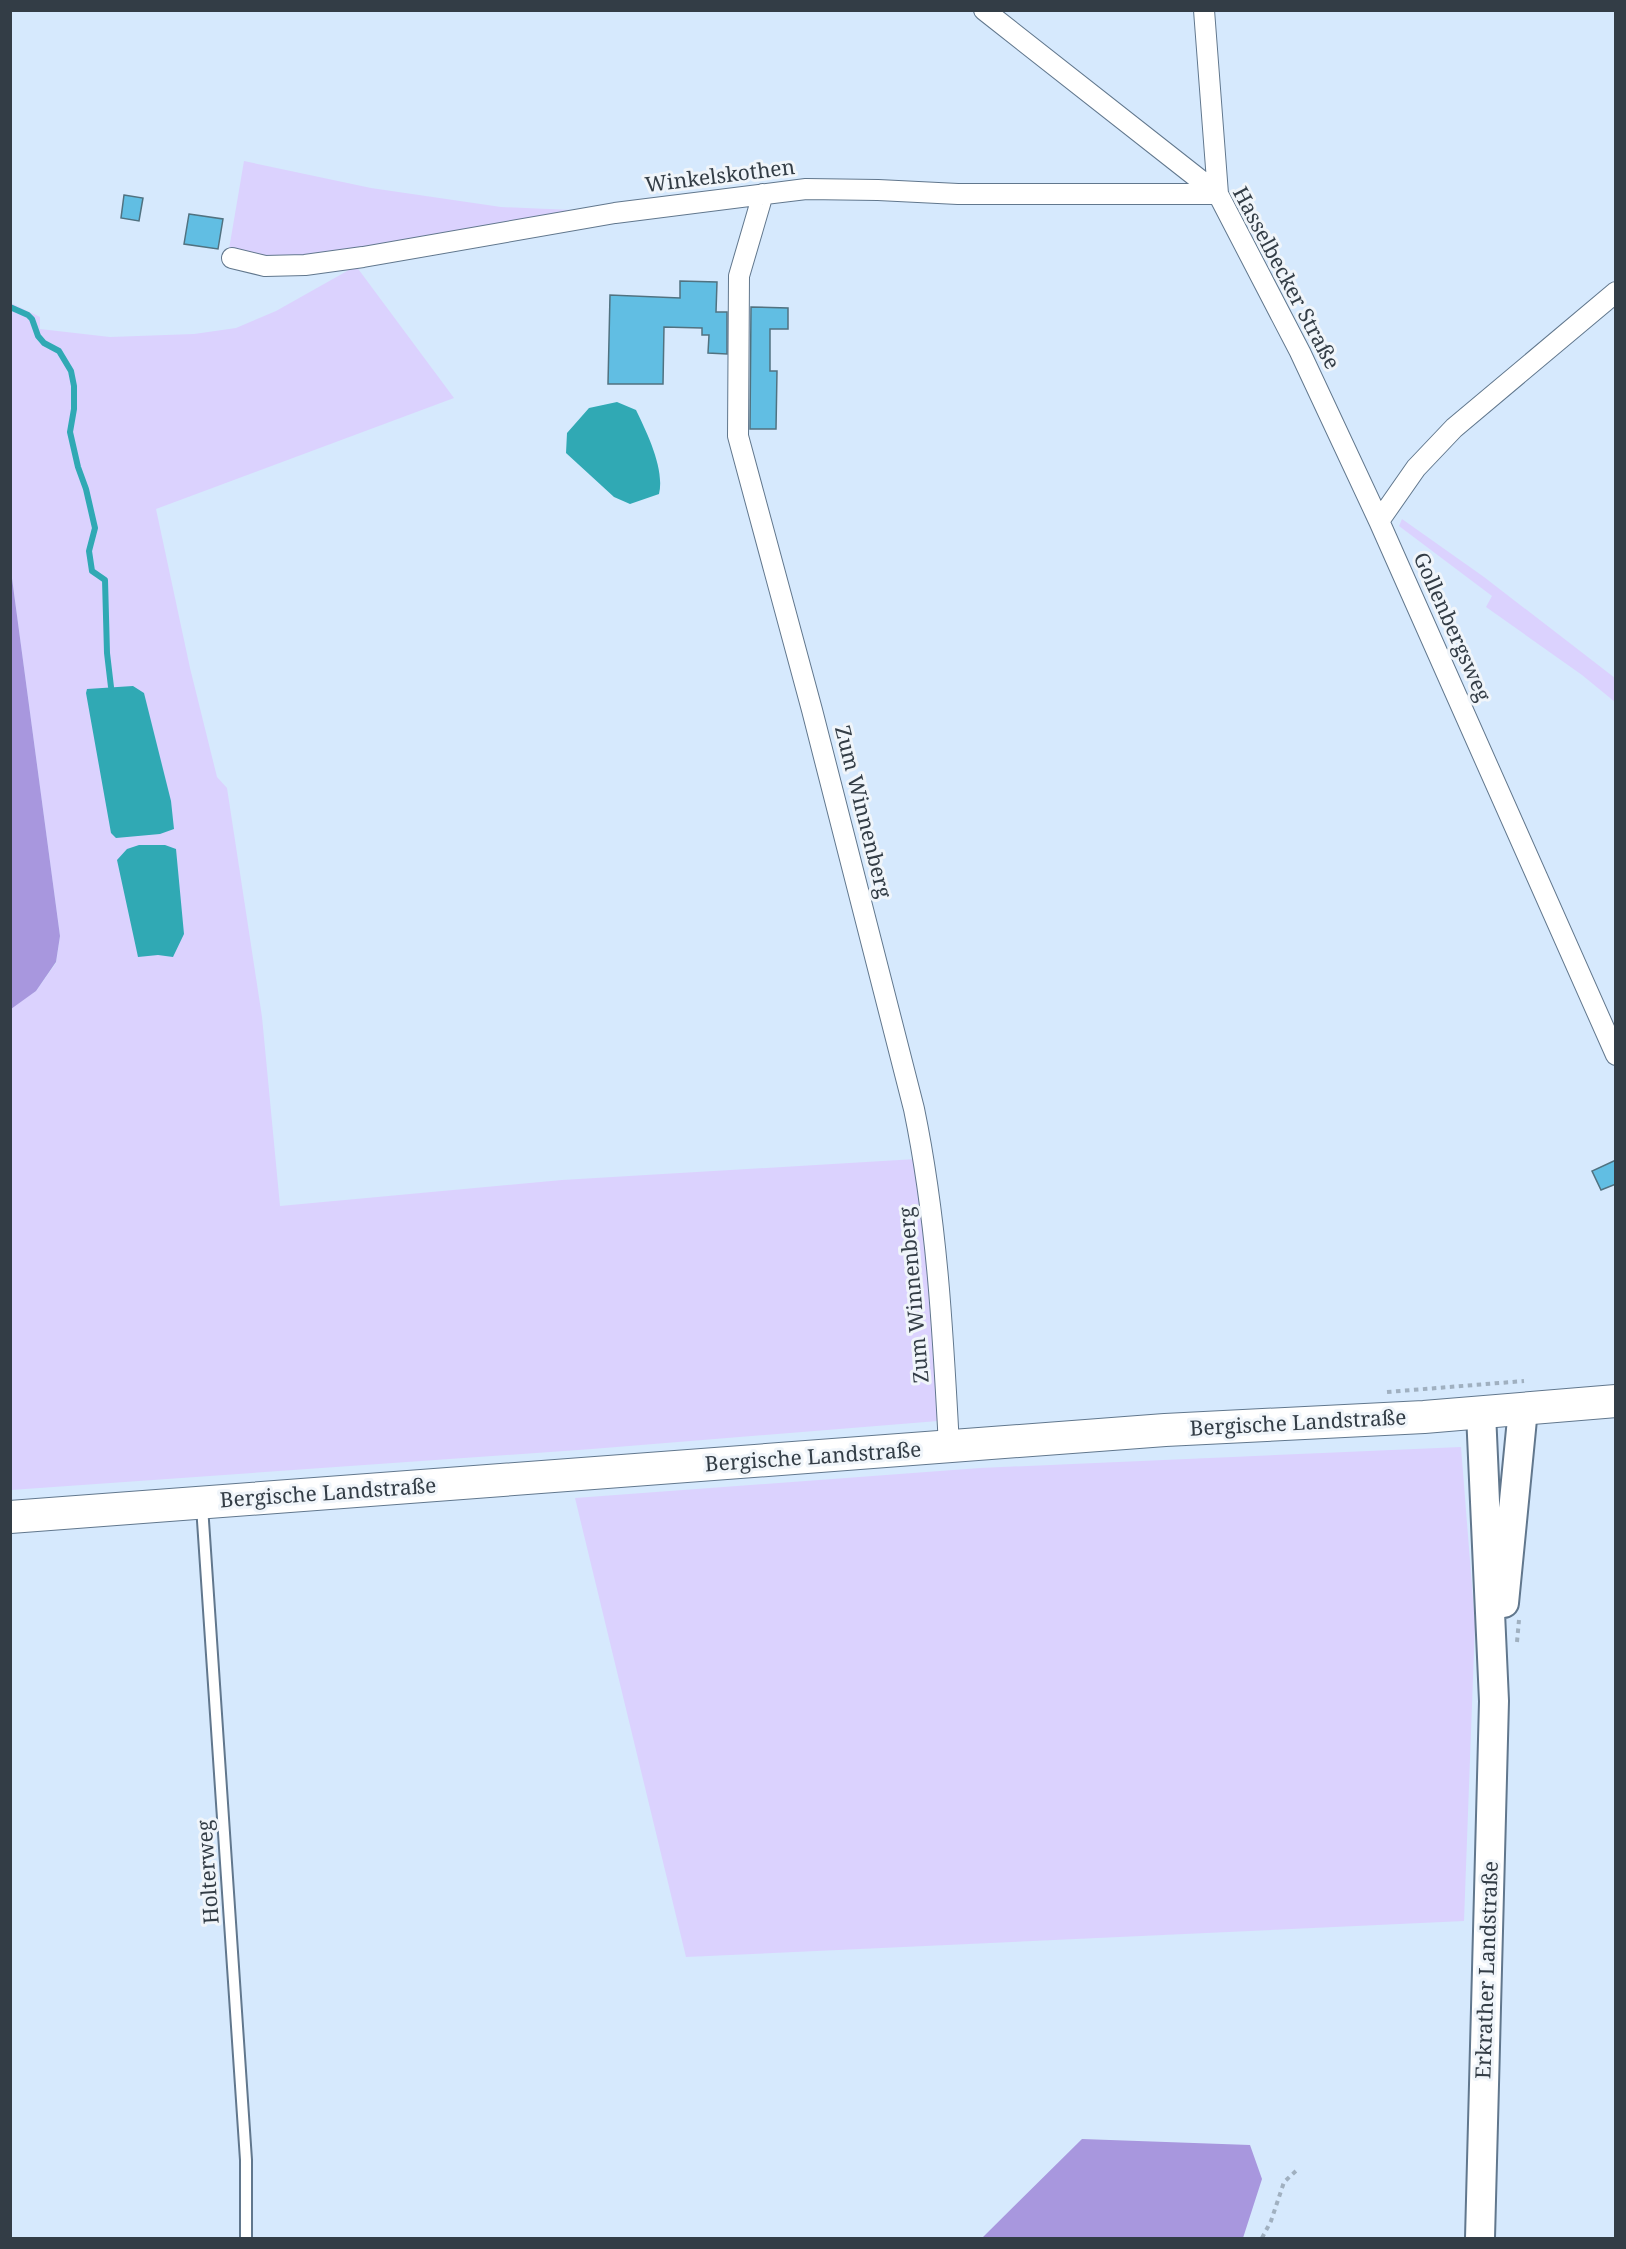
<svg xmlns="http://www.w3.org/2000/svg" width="1626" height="2249" font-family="'Noto Serif',serif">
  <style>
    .green { fill: #dbd2fe }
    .forest { fill: #a897de }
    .water { fill: #30a9b4 }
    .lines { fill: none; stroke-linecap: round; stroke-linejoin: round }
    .stream { stroke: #30a9b4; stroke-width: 6 }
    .building { fill: #61bee3; stroke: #517280; stroke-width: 1.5 }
    .lane-casing { stroke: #61778d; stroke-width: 14 }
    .street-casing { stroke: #61778d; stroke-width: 22 }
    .secondary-casing { stroke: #61778d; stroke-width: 32 }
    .primary-casing { stroke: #61778d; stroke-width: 34 }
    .path { stroke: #a0b0c0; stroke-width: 4; stroke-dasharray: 4.5 4.5; stroke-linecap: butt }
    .lane { stroke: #fff; stroke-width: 10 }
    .street { stroke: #fff; stroke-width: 20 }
    .secondary { stroke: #fff; stroke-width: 28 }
    .primary { stroke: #fff; stroke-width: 32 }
    .labels { text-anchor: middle; stroke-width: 6; stroke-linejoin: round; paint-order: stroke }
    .street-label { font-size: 21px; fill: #333d46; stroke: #f0f5fa }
  </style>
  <rect width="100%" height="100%" fill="#d6e9fd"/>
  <path class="green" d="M244 161 371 188 501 207 596 211 306 264 228 255Z
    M356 266 454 398 156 509 190 668 217 777 227 788 262 1017 280 1206 562 1180 916 1159 931 1309 938 1421 592 1449 11 1490 10 1033 12 1032 11 1029 10 1009 36 991 56 963 60 936 11 571V303L40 317V329L110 337 194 334 236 328 276 311Z
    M1402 519 1484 577 1615 678V702L1582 675 1486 607 1492 596 1399 526Z
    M1461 1447 1475 1624 1464 1921 686 1957 575 1498 980 1468Z"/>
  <path class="forest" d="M11 571 60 936 56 962 36 991 11 1009Z
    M1082 2139 1250 2145 1262 2179 1243 2238H982Z"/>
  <path class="water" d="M617 402 636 410C647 433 665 469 659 494L630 504 614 497 566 453 567 433 589 408Z
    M133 686 144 693 171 801 174 829 160 834 116 838 111 833 86 693 87 689Z
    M139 845H165L176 849 184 934 173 957 158 955 138 957 117 860 127 849Z"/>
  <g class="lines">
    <path class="stream" d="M10 307 28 315 32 319 38 336 44 343 59 351 71 371 74 386V409L70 432 78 467 86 489 95 528 89 551 92 571 105 580 107 653 111 687"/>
  </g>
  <path class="building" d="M124 195 143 198 139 221 121 218Z
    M189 214 223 219 218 249 184 244Z
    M680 281 717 282 716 312H727V354L708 353 709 335H702V328L664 327 663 384H608L610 295 680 298Z
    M751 307 788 308V329H770V371H777L776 429H750Z
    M1616 1160V1184L1601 1190 1592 1171Z"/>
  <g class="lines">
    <g class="lane-casing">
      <path id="lane" d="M202 1506 246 2160V2238"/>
    </g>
    <g class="street-casing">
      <path id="street" d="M984 10 1218 194 1300 352 1379 521
        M1204 10 1218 194
        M763 194 739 276 738 436 812 710 914 1109C937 1220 943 1333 949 1446
        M232 258 265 266 305 265 363 257 615 213 806 189 878 190 958 194H1218
        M1616 292 1454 428 1416 468 1379 521 1616 1055"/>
    </g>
    <g class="secondary-casing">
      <path id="secondary" d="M1504 1603 1523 1409
        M1480 2238 1494 1701 1481 1413"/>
    </g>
    <g class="primary-casing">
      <path id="primary" d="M10 1517 1165 1430 1424 1417 1616 1401"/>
    </g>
    <path class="path" d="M1387 1392 1524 1381
      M1517 1642 1519 1620
      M1262 2238 1271 2221 1284 2182 1297 2170"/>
    <use href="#lane" class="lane"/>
    <use href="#street" class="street"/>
    <use href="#secondary" class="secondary"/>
    <use href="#primary" class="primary"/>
  </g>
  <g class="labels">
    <g class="street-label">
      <text transform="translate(720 176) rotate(-7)" y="7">Winkelskothen</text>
      <text transform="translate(1286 278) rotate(62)" y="7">Hasselbecker Straße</text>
      <text transform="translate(1452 627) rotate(66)" y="7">Gollenbergsweg</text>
      <text transform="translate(863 812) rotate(76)" y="7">Zum Winnenberg</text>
      <text transform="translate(914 1295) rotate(-95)" y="7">Zum Winnenberg</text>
      <text transform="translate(1298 1423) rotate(-3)" y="7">Bergische Landstraße</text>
      <text transform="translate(813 1457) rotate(-4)" y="7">Bergische Landstraße</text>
      <text transform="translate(328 1493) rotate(-4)" y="7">Bergische Landstraße</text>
      <text transform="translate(208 1872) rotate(-94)" y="7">Holterweg</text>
      <text transform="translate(1487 1970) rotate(-88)" y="7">Erkrather Landstraße</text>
    </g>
  </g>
  <rect width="1626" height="2249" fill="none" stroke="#333d46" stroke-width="24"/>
</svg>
